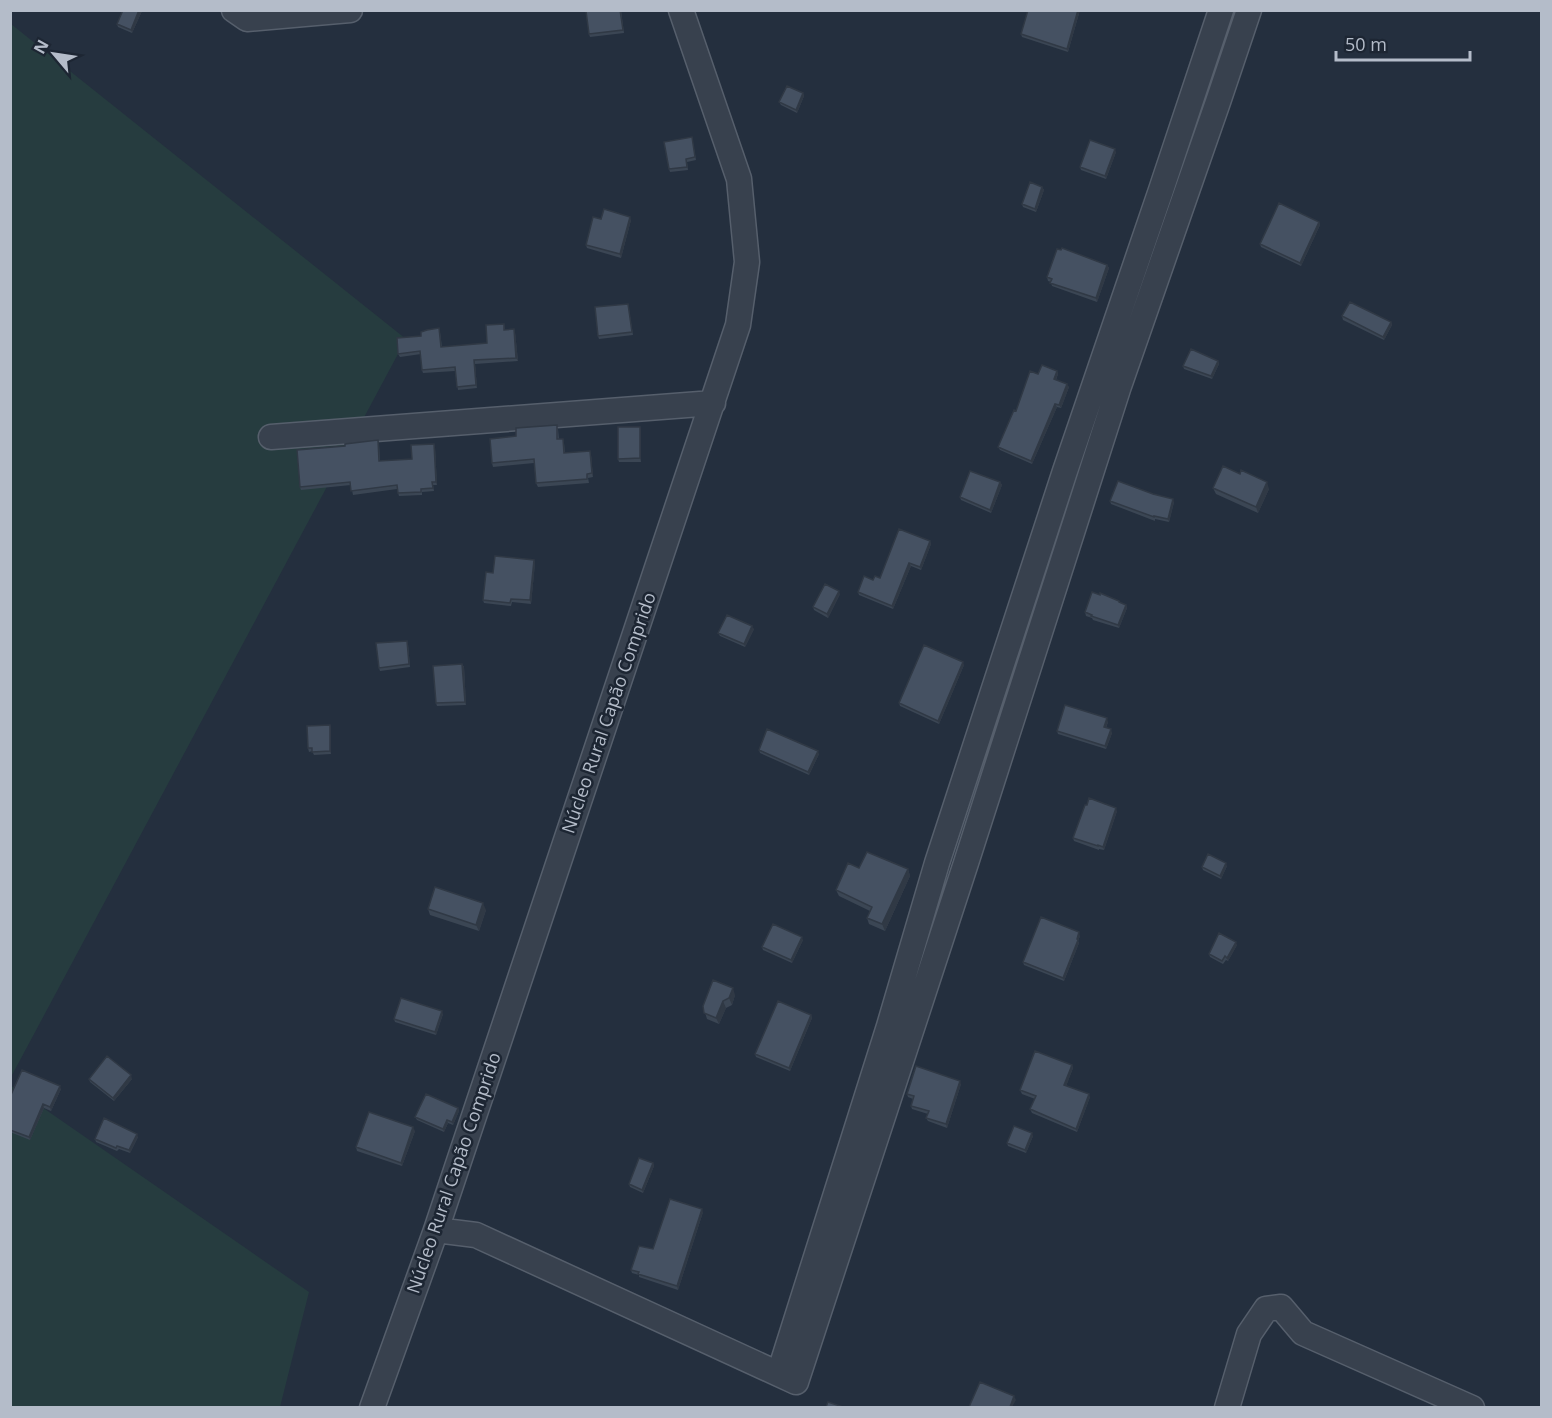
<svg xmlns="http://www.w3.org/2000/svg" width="1552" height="1418" font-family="'Open Sans',sans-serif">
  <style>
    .green { fill: #263c3f }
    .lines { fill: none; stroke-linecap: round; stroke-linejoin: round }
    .minor-casing { stroke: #565f6c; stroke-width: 27 }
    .minor { stroke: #38414e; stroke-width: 24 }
    .wall { fill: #3b4654 }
    .shaded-wall { fill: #303945 }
    .building { fill: #455162; stroke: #303945; stroke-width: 1.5 }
    .labels { text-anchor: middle; stroke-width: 5; stroke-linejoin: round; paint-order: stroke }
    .street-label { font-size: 18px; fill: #b4bcc9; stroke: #1d2633 }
  </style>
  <rect width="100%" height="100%" fill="#242f3e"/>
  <path class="green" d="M11 24 406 339 11 1077Z
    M10 1085 309 1292 280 1407H11Z"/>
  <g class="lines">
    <g class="minor-casing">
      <path id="minor" d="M234 10 247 19 350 10
        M271 437 713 403
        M436 1230 476 1235 796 1382 966 863 1119 386 1218 102 1249 10
        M779 1374 889 1026 937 863 1065 471 1161 190 1221 10
        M372 1408 436 1230 738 325 747 262 739 179 681 10
        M1227 1408 1249 1334 1266 1309 1281 1307 1303 1333 1472 1408"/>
    </g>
    <use href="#minor" class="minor"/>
  </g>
  <path class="wall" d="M592 10H621L624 33 590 37 589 34Z
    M1080 10 1068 52 1022 37 1021 34Z
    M142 11 132 33 118 27 117 24Z
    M803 93 804 96 797 113 781 105 779 102Z
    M692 137 696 160 687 162 688 170 670 172 669 169Z
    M1116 152 1106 179 1081 170 1080 167Z
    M1042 187 1044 190 1036 212 1023 207 1022 204Z
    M601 219 631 220 621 258 587 248 586 245Z
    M1319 222 1320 225 1301 266 1261 247 1260 244Z
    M1107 265 1109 268 1097 302 1052 286 1051 282 1048 281 1047 277Z
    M628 304 633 335 599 339 598 336Z
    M1342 316 1391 322 1392 325 1384 340 1343 320Z
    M504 324 505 330 514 329 515 332 518 361 475 364 477 388 458 390 455 371 423 373 422 370 421 354 400 357 398 354 421 336 440 332 442 347 487 343Z
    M1218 361 1219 364 1212 379 1184 369 1183 366Z
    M1057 371 1058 374 1056 380 1069 387 1061 408 1057 407 1032 464 1000 450 998 447 1016 411 1038 374Z
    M640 427 641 431V462H619L618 459Z
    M558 429 559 439H563L564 443 565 453 591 455 593 477 588 478 589 483 538 487 536 483 534 463 493 467 492 463 516 436Z
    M378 440 379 443 380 461 412 459 434 444 435 447 437 485H433L434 491 422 492V495L399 496 397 489 353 495 351 485 301 490 300 487 345 446Z
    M1240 474 1269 489 1258 513 1216 494 1213 488Z
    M1000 482 1002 485 991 513 961 500 960 497Z
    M1110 501 1174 502 1169 522 1155 519V521L1111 504Z
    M930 541 931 544 921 570 911 566 893 609 859 595 858 592 880 578Z
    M534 560 535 563 531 604 512 602 511 606 484 603 483 600 493 573Z
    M840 594 828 618 814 610 813 607Z
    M1119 601 1120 603 1126 605 1127 608 1119 628 1093 620 1092 618 1086 616 1085 612Z
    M754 629 745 647 720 636 718 633Z
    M407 641 408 644 410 667 380 671 379 668Z
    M462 664 464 667 466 705 437 706 436 703Z
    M964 665 939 724 900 706 899 703Z
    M1108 722 1106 728 1112 733 1106 749 1058 734 1057 731Z
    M330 725 331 728V754L314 755 312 751 309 752 308 748Z
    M759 750 819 754 809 775 760 753Z
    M1117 811 1104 850 1099 849V850L1074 841 1073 838Z
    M1227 866 1221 879 1203 870 1202 867Z
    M859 868 908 869 910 876 885 931 869 924 867 918 870 911 839 896 836 890Z
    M428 909 486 910 479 931 430 915Z
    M1080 936 1078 941 1079 943 1064 981 1024 965 1023 962Z
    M803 940 792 963 763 950 762 947Z
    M1237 945 1228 961 1226 960 1223 964 1210 957 1209 954Z
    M735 995 732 1005 726 1008 719 1024 707 1019 703 1006Z
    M443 1014 436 1035 395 1022 394 1019Z
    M811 1015 812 1018 790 1071 756 1057 755 1054Z
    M1072 1065 1073 1068 1066 1086 1090 1097 1077 1132 1032 1113 1030 1109 1035 1099 1022 1094 1020 1090Z
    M89 1079H132L114 1101 90 1082Z
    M961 1084 947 1128 928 1121 926 1118 928 1114 912 1109 911 1106 913 1099 908 1097 907 1094Z
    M61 1089 51 1111 44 1108 30 1140 10 1132V1097Z
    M458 1108 459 1111 453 1125 448 1123 444 1132 417 1120 415 1117Z
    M415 1131 402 1166 357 1151 356 1147Z
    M1033 1136 1026 1153 1008 1146 1007 1143Z
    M138 1137 130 1153 119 1149 117 1151 96 1142 95 1139Z
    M653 1163 654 1166 643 1193 630 1187 629 1184Z
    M703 1212 678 1290 639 1277V1275L632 1273 631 1270 653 1249Z"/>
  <path class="shaded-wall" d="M139 10 142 11 132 33 131 30Z
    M1078 10H1080L1068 52 1067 49Z
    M803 93 804 96 797 113 796 110Z
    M1115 149 1116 152 1106 179 1105 176Z
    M1042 187 1044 190 1036 212 1035 209Z
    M630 217 631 220 621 258 620 254Z
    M1319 222 1320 225 1301 266 1300 263Z
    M1107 265 1109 268 1097 302 1096 298Z
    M1391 322 1392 325 1384 340 1383 337Z
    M514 329 515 332 518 361 516 358Z
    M474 360 475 364 477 388 476 385Z
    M1218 361 1219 364 1212 379 1211 376Z
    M1057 371 1058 374 1055 382 1054 379Z
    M1067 384 1069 387 1061 408 1059 405Z
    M1055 404 1057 407 1032 464 1031 461Z
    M640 427 641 431V462L640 458Z
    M434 444 435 447 437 485 436 482Z
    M590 451 591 455 593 477 592 473Z
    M1000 482 1002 485 991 513 990 510Z
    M1267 482 1269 489 1258 513 1256 507Z
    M1173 499 1174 502 1169 522 1168 519Z
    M930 541 931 544 921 570 920 567Z
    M534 560 535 563 531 604 530 600Z
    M909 563 911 566 893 609 892 606Z
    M839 591 840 594 828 618 827 614Z
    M1126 605 1127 608 1119 628 1118 625Z
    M752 626 754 629 745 647 744 644Z
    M963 662 964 665 939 724 938 721Z
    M462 664 464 667 466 705 465 702Z
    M1107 718 1108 722 1105 730 1104 727Z
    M330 725 331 728V754L330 751Z
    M1111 729 1112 733 1106 749 1105 746Z
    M818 751 819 754 809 775 808 772Z
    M1116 808 1117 811 1104 850 1103 847Z
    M1226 863 1227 866 1221 879 1220 876Z
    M908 869 910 876 885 931 882 924Z
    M483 903 486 910 479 931 476 925Z
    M1079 932 1080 936 1078 941 1079 943 1064 981 1063 978Z
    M802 937 803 940 792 963 791 960Z
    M1236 942 1237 945 1228 961 1227 958Z
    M733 988 735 995 732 1005 729 998Z
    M723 1001 726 1008 719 1024 716 1018Z
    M442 1011 443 1014 436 1035 435 1032Z
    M811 1015 812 1018 790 1071 789 1068Z
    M1072 1065 1073 1068 1065 1089 1064 1085Z
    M131 1075 132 1079 114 1101 113 1098Z
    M960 1081 961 1084 947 1128 946 1124Z
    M60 1086 61 1089 51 1111 50 1107Z
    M1089 1094 1090 1097 1077 1132 1076 1129Z
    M43 1104 44 1108 30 1140 29 1137Z
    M458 1108 459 1111 453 1125 452 1122Z
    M447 1120 448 1123 444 1132 443 1129Z
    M413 1127 415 1131 402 1166 401 1163Z
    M1032 1133 1033 1136 1026 1153 1025 1150Z
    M137 1134 138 1137 130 1153 129 1150Z
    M653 1163 654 1166 643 1193 642 1190Z
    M702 1209 703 1212 678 1290 677 1286Z
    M1014 1396 1016 1400 1012 1407H1010Z"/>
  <path class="building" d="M123 10H139L131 30 117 24Z
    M592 10H620L623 30 589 34 586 11Z
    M1028 10H1078L1067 49 1021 34Z
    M787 86 803 93 796 110 779 102Z
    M692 137 695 157 686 159 687 167 669 169 664 142Z
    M1090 140 1115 149 1105 176 1080 167Z
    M1030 182 1042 187 1035 209 1022 204Z
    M1279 203 1319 222 1300 263 1260 244Z
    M604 209 630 217 620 254 586 245 593 217 601 219Z
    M1062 248 1107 265 1096 298 1050 283 1052 279 1047 277 1057 249 1061 250Z
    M1350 302 1391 322 1383 337 1342 316Z
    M628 304 632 332 598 336 595 307Z
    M504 324V330L514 329 516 358 474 360 476 385 457 387 455 367 422 370 420 351 398 354 397 338 421 336V332L427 330 439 328 441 347 487 343 486 325Z
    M1191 349 1218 361 1211 376 1183 366Z
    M1042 365 1057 371 1054 379 1067 384 1059 405 1055 404 1031 461 998 447 1014 410 1016 411 1030 371 1038 374Z
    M557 425V439H563L564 453 590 451 592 473 587 474V479L536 483 534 459 492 463 490 439 516 436V428Z
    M618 427H640V458L618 459Z
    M378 440 379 461 412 459 411 445 434 444 436 482H432L433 488 421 489V492L398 493 397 485 351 491 350 482 300 487 297 450 345 446V444Z
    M1223 466 1240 474 1241 470 1267 482 1256 507 1213 488Z
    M970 471 1000 482 990 510 960 497Z
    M1118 481 1153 494 1173 499 1168 519 1154 516V517L1110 501Z
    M899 529 930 541 920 567 909 563 892 606 858 592 864 576 873 580 875 576 880 578Z
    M495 556 534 560 530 600 511 599 510 603 483 600 486 572 493 573Z
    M825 584 839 591 827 614 813 607Z
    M1092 592 1100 595V593L1119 601V602L1126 605 1118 625 1091 616 1092 615 1085 612Z
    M727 615 752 626 744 644 718 633Z
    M407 641 409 664 379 668 376 643Z
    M924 645 963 662 938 721 899 703Z
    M462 664 465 702 436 703 433 666Z
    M1065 705 1107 718 1104 727 1111 729 1105 746 1057 731Z
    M330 725V751L312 752V748H308L307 726Z
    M767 729 818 751 808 772 759 750Z
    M1089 798 1116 808 1103 847 1098 845V846L1073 838 1085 805H1087Z
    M867 852 908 869 882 924 867 918 872 907 836 890 848 863 859 868Z
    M1208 854 1226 863 1220 876 1202 867Z
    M435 887 483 903 476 925 428 909Z
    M1041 917 1079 932 1077 939 1078 940 1063 978 1023 962Z
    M773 924 802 937 791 960 762 947Z
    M1219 933 1236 942 1227 958 1225 956 1222 961 1209 954Z
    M713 980 733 988 729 998 723 1001 716 1018 704 1013 703 1006Z
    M401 998 442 1011 435 1032 394 1019Z
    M778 1001 811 1015 789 1068 755 1054Z
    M1035 1051 1072 1065 1064 1085 1089 1094 1076 1129 1030 1109 1036 1096 1020 1090Z
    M107 1056 131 1075 113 1098 89 1079Z
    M916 1066 960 1081 946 1124 926 1118 929 1111 911 1106 914 1096 907 1094Z
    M22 1070 60 1086 50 1107 43 1104 29 1137 10 1130V1097Z
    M426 1094 458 1108 452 1122 447 1120 443 1129 415 1117Z
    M369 1112 413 1127 401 1163 356 1147Z
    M104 1118 137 1134 129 1150 117 1146 116 1148 95 1139Z
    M1014 1126 1032 1133 1025 1150 1007 1143Z
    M639 1158 653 1163 642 1190 629 1184Z
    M670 1199 702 1209 677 1286 638 1274 639 1272 631 1270 639 1246 653 1249Z
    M980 1382 1014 1396 1010 1407H969Z
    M828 1402 843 1407H826Z"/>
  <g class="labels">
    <g class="street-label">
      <text transform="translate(609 713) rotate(-71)" y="6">Núcleo Rural Capão Comprido</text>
      <text transform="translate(454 1173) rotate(-71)" y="6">Núcleo Rural Capão Comprido</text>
    </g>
  </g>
  <rect width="1552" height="1418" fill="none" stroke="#b4bcc9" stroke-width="24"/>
  <g transform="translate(54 54) rotate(299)" stroke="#1d2633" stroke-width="4.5" paint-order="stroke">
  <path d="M0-4.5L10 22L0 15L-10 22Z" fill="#b4bcc9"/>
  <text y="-9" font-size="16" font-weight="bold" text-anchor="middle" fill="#b4bcc9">N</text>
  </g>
  <path d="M1336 51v9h134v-9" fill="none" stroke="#b4bcc9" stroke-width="3"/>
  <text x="1345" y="51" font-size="18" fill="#b4bcc9" stroke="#1d2633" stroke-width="4.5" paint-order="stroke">50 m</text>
</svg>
